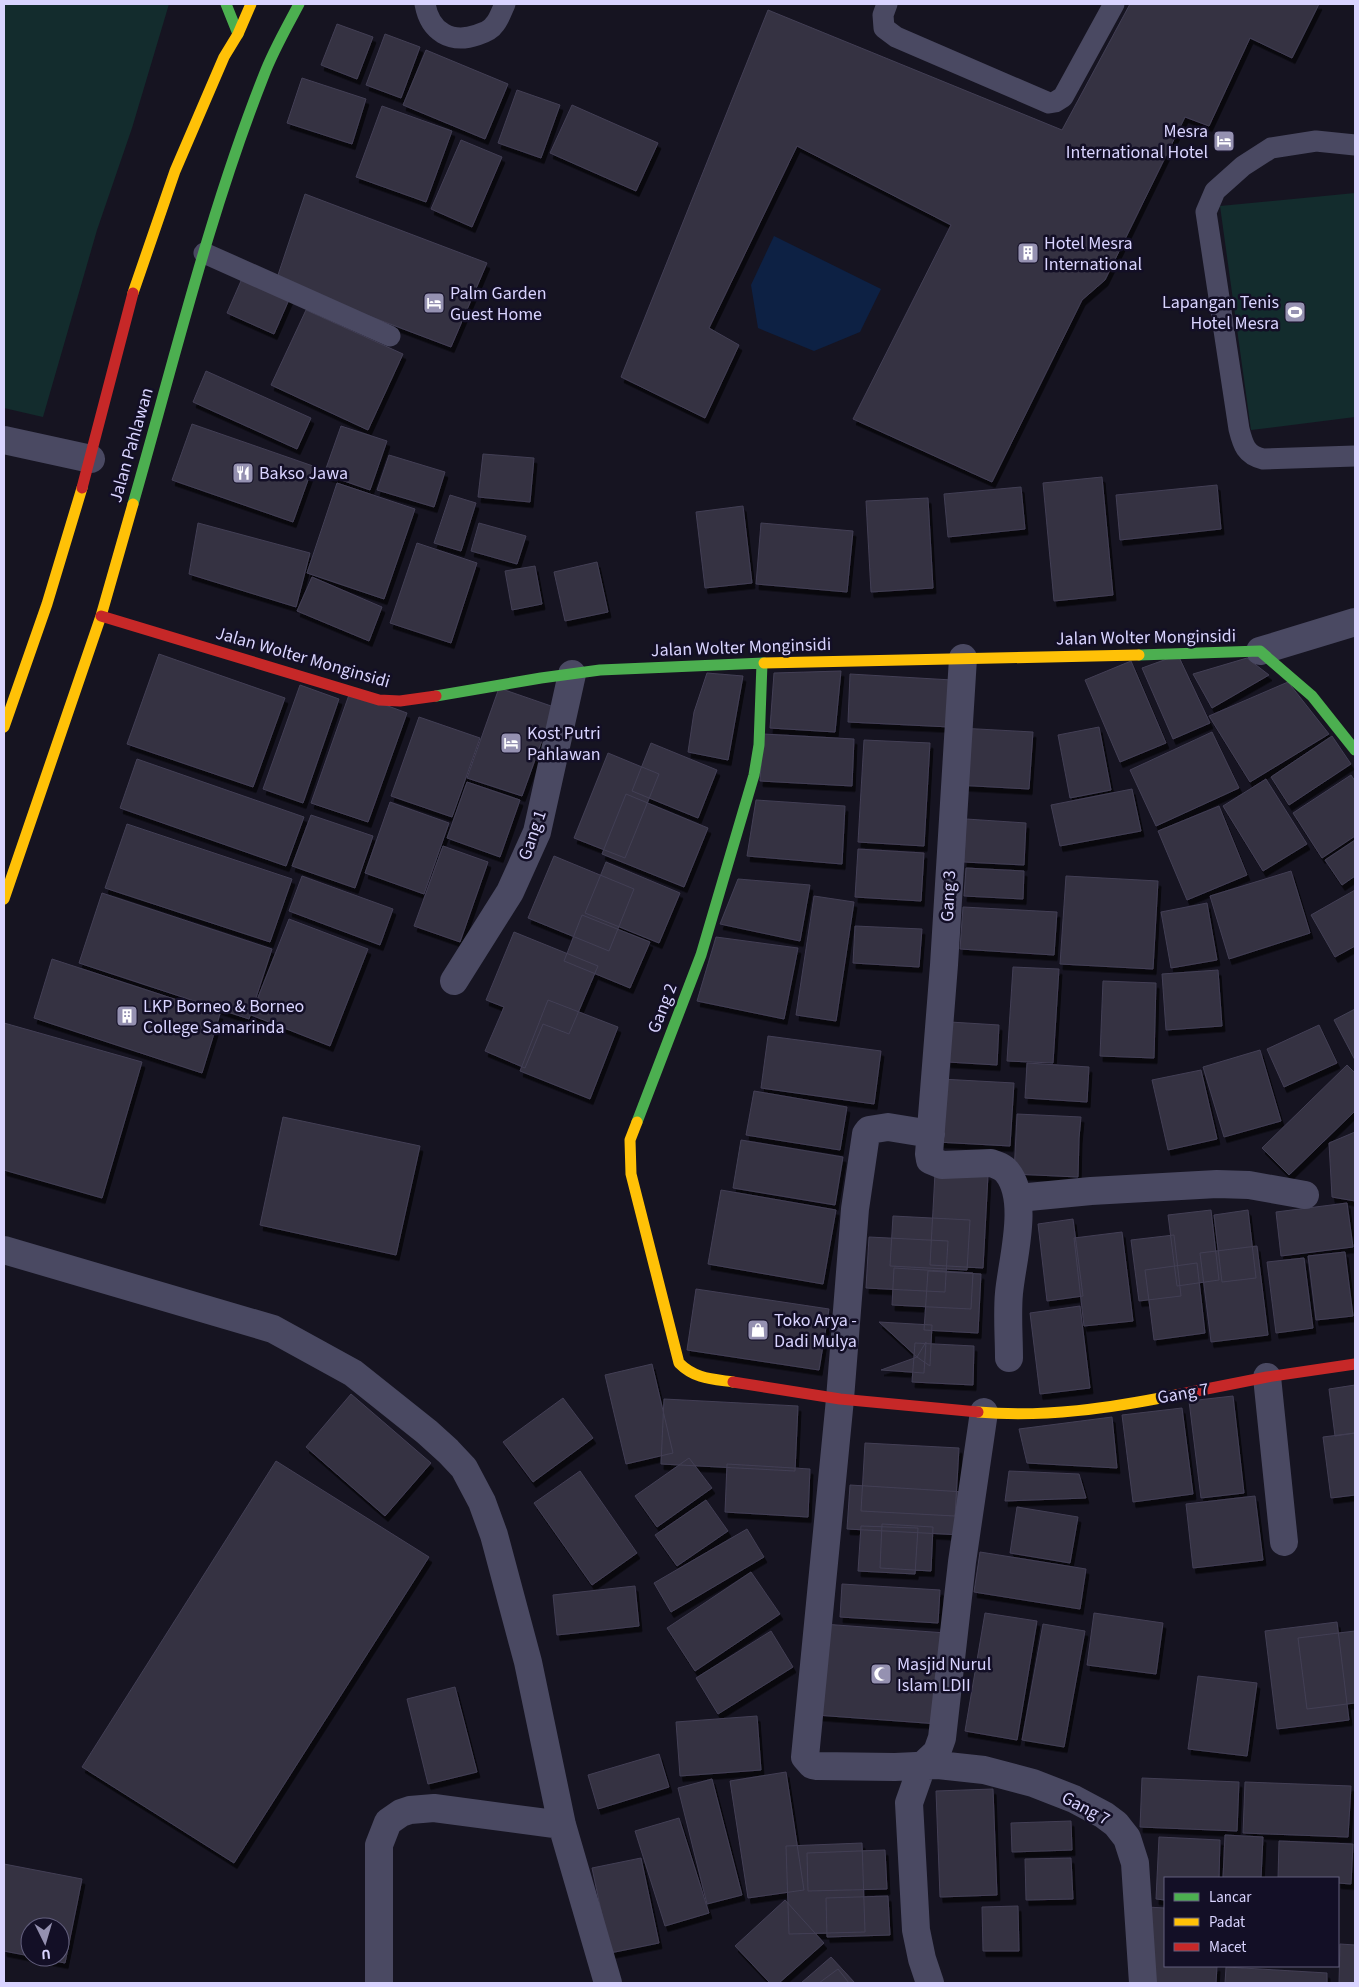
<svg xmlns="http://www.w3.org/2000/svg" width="1359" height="1987" font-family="'Source Sans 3',sans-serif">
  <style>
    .green { fill: #132c2d }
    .water { fill: #0d2144 }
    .building { fill: #343243; stroke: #433f54; filter: url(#shadow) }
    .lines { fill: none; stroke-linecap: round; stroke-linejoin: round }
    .lane { stroke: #4a4962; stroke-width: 21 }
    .street { stroke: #4a4962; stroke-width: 28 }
    .fast { stroke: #4caf50; stroke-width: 11 }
    .slow { stroke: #ffc107; stroke-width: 11 }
    .jam { stroke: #c62828; stroke-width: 11 }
    .labels { text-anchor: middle; stroke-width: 5; stroke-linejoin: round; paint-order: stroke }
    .poi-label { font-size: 18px; fill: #d9d4ff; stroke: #130f26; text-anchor: start }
    .street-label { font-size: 18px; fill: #d9d4ff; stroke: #130f26 }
  </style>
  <defs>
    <filter id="shadow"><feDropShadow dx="3" dy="5.5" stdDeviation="0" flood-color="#0009"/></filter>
  </defs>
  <rect width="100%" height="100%" fill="#161421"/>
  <path class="green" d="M4 4H169L132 128 97 230 43 417 4 408Z
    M1355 193V417L1251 430 1220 206Z"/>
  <path class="water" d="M774 236 881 289 860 332 814 351 758 328 751 285Z"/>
  <path class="building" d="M1130 4H1319L1292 58 1250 38 1209 126 1185 117 1105 280 1082 300 992 482 853 419 951 225 797 146 709 328 739 345 705 418 621 377 768 10 1062 130Z
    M337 24 373 37 357 79 321 65Z
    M385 34 420 47 401 98 366 85Z
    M426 50 508 84 485 139 403 105Z
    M302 78 366 99 352 144 287 123Z
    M517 90 560 105 541 158 498 143Z
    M572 105 658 143 636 191 550 153Z
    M382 106 452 131 426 202 356 177Z
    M461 140 502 157 472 227 431 209Z
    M305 194 487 263 451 347 276 281Z
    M244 274 291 295 274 334 227 313Z
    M306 310 403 354 368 430 271 385Z
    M206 371 311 418 297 449 193 402Z
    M192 424 313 466 293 522 172 480Z
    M341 426 387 441 370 490 324 474Z
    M483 454 534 458 530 502 478 497Z
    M389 455 445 472 434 507 377 490Z
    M1102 477 1113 595 1054 601 1043 483Z
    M337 483 415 509 384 599 307 573Z
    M1217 485 1221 529 1120 540 1116 495Z
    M1021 487 1025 529 948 537 944 494Z
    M450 495 476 503 461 551 434 543Z
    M928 498 933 588 871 592 866 501Z
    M743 506 752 583 705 588 696 512Z
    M198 523 310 553 296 607 189 574Z
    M479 523 526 536 517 564 471 551Z
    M761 523 853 531 847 592 756 584Z
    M417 543 477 563 451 643 390 623Z
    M597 562 608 612 565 621 554 572Z
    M535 566 542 604 512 610 505 571Z
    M312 577 382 607 369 641 297 611Z
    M159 654 285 698 253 787 127 744Z
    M1178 655 1210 723 1173 739 1142 668Z
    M1247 658 1269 675 1212 708 1193 674Z
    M1131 661 1166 743 1120 762 1085 680Z
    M841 671 835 732 770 728 774 673Z
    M707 673 743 676 728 760 688 752 694 712Z
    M850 674 952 680 950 727 848 722Z
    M1288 682 1329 734 1250 782 1209 716Z
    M300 685 339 699 303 803 263 789Z
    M499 688 554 707 522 796 467 778Z
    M350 692 407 713 368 822 311 803Z
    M419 717 480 738 452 817 391 796Z
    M1099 727 1111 790 1070 798 1058 735Z
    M959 728 1033 732 1029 789 956 785Z
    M1212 732 1239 788 1156 826 1130 770Z
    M763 734 854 739 852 786 760 781Z
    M1332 736 1351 764 1289 805 1271 777Z
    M864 740 930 743 924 846 858 842Z
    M651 743 717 770 698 818 632 791Z
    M608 753 659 774 625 858 574 838Z
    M137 759 304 817 286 866 120 808Z
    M1351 775 1355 781V836L1322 858 1293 813Z
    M1266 779 1307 844 1263 871 1223 806Z
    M467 782 520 800 500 857 447 838Z
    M1132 789 1141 831 1060 846 1051 805Z
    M626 794 708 828 684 887 602 854Z
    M756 800 845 806 842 864 747 856Z
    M390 802 449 823 424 894 365 873Z
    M1219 806 1247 875 1187 900 1158 831Z
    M311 815 373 836 355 888 292 866Z
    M966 819 1026 823 1024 865 964 862Z
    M127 824 292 879 270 942 105 888Z
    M1355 840V876L1342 885 1325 860Z
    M443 846 488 862 460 942 414 926Z
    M858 849 924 853 921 901 855 897Z
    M554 856 634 889 609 951 528 918Z
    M606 862 680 893 659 943 585 913Z
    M966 868 1024 871 1023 899 964 896Z
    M1291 871 1310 933 1229 959 1210 896Z
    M302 876 393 909 380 945 289 911Z
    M1066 876 1158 881 1153 969 1060 964Z
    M738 879 810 885 800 941 720 924Z
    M1355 890V946L1335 957 1311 915Z
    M102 893 272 949 249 1019 79 963Z
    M814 896 854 902 836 1021 796 1015Z
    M1207 903 1217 960 1171 968 1161 912Z
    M963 907 1057 912 1054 955 960 949Z
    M582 915 650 942 630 988 564 961Z
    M289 919 368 949 330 1046 251 1015Z
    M855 926 922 929 919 967 853 963Z
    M514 932 598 966 569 1034 543 1024 525 1068 485 1051 504 1007 486 1000Z
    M716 937 798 948 784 1019 697 1001Z
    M52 959 220 1014 202 1073 34 1018Z
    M1013 967 1059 969 1053 1063 1007 1061Z
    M1218 970 1222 1026 1166 1030 1162 974Z
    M1103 981 1156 983 1154 1058 1100 1056Z
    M548 1000 618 1027 590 1099 520 1071Z
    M1355 1009V1060L1334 1020Z
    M950 1022 999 1025 997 1065 948 1062Z
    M4 1023 142 1062 102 1198 4 1170Z
    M1319 1025 1337 1063 1284 1087 1267 1049Z
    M768 1036 881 1051 874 1104 761 1088Z
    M1260 1050 1281 1121 1224 1137 1203 1067Z
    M1027 1063 1089 1067 1087 1102 1025 1098Z
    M1347 1065 1355 1073V1111L1289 1175 1262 1148Z
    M1201 1070 1217 1139 1168 1150 1152 1080Z
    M941 1079 1014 1083 1010 1146 937 1142Z
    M754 1091 847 1107 840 1150 746 1135Z
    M1017 1114 1081 1117 1079 1138 1078 1177 1014 1174Z
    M283 1117 420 1146 396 1255 260 1225Z
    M1355 1132V1201L1332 1197 1329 1143Z
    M741 1140 843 1157 835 1205 733 1188Z
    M935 1173 988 1175 983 1268 930 1265Z
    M721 1190 836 1210 823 1284 708 1264Z
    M1347 1203 1353 1247 1281 1256 1276 1212Z
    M1211 1210 1219 1280 1177 1286 1168 1215Z
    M1248 1210 1256 1278 1222 1282 1214 1215Z
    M893 1216 970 1220 967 1270 890 1266Z
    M1073 1219 1083 1296 1047 1301 1038 1224Z
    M1122 1232 1133 1321 1084 1326 1074 1238Z
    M1174 1235 1181 1296 1139 1301 1131 1240Z
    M869 1237 948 1241 945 1292 866 1288Z
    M1257 1246 1268 1335 1211 1342 1200 1253Z
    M1345 1252 1353 1316 1316 1320 1308 1256Z
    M1304 1258 1313 1328 1276 1333 1267 1262Z
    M1197 1263 1205 1333 1154 1340 1145 1270Z
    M894 1268 973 1273 971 1309 892 1305Z
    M928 1271 981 1274 978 1333 924 1330Z
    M696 1289 829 1309 819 1370 687 1350Z
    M1080 1306 1090 1388 1040 1394 1030 1313Z
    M879 1322 932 1325 930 1366 917 1357Z
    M926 1342 924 1373 881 1370 917 1357Z
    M915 1343 974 1346 973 1385 912 1382Z
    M652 1364 673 1453 626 1464 605 1375Z
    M1355 1385V1433L1335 1436 1329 1389Z
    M351 1394 431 1463 385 1516 306 1447Z
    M1233 1396 1244 1493 1201 1498 1189 1401Z
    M563 1398 593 1438 533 1482 503 1442Z
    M664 1399 798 1406 795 1471 661 1464Z
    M1182 1408 1193 1494 1133 1502 1122 1415Z
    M1112 1417 1117 1468 1027 1463 1019 1429Z
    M1355 1433V1495L1331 1498 1323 1437Z
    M865 1443 959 1448 955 1516 861 1511Z
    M689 1458 712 1488 657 1527 635 1496Z
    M276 1461 429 1557 234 1863 82 1767Z
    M727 1464 810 1469 808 1517 725 1512Z
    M580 1471 637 1553 592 1585 534 1503Z
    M1009 1471 1079 1474 1086 1498 1005 1501Z
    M850 1485 965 1492 962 1535 847 1529Z
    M1255 1496 1263 1560 1193 1568 1186 1504Z
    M706 1500 728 1531 677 1566 655 1535Z
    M1017 1507 1078 1517 1070 1563 1010 1553Z
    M882 1524 933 1527 931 1571 880 1568Z
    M861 1526 918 1528 915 1574 858 1571Z
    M747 1529 764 1557 671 1612 654 1583Z
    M980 1552 1086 1569 1080 1609 974 1592Z
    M751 1572 780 1614 695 1671 667 1628Z
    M842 1584 940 1590 938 1623 840 1617Z
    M635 1586 639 1626 557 1635 553 1595Z
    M985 1613 1037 1621 1017 1740 965 1731Z
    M1094 1613 1163 1623 1156 1674 1087 1665Z
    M1337 1622 1349 1720 1277 1729 1265 1631Z
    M823 1624 946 1633 939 1724 816 1715Z
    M1043 1624 1085 1631 1064 1747 1022 1740Z
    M771 1631 793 1667 718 1714 696 1678Z
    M1355 1631V1703L1307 1709 1298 1638Z
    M1198 1676 1257 1683 1247 1756 1188 1749Z
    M455 1687 477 1772 428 1784 407 1699Z
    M757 1716 761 1770 680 1776 676 1722Z
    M659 1754 669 1787 598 1809 588 1775Z
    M786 1772 804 1890 748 1898 730 1781Z
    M1142 1778 1239 1782 1237 1831 1140 1827Z
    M712 1779 742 1895 707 1904 678 1788Z
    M1245 1782 1351 1786 1348 1837 1243 1833Z
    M993 1789 997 1895 940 1897 936 1791Z
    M679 1818 709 1913 665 1926 635 1831Z
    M1071 1821 1072 1850 1012 1852 1011 1823Z
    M1225 1835 1263 1837 1261 1878H1223Z
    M1159 1837 1220 1840 1219 1878H1165V1900L1156 1899Z
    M1279 1841 1353 1844 1351 1884 1338 1883V1878H1278Z
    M862 1843 865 1932 789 1934 786 1846Z
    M885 1850 887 1889 808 1891 807 1853Z
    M641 1858 659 1943 610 1953 592 1868Z
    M1071 1858 1073 1899 1026 1900 1025 1859Z
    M4 1864 82 1879 65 1963 34 1957H60V1927H30V1956L4 1951Z
    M888 1896 890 1935 827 1937 826 1898Z
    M785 1900 824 1943 779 1983H770L735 1946Z
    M1018 1906 1019 1951H983L982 1907Z
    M1147 1907 1165 1908V1966H1217L1216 1983H1148Z
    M1340 1944 1355 1945V1983H1339Z
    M831 1957 855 1983H801Z
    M1226 1967 1327 1973V1983H1225Z
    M838 1969 849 1983H819Z"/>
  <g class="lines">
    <path class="lane" d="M425 4C430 32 451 44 477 35 483 33 491 30 494 25 499 20 502 10 505 4
      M887 4 883 15 884 28 896 37 1049 103 1055 102 1063 97 1114 4
      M1355 145 1316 141 1271 148 1243 166 1215 191 1206 212 1239 429C1243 445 1246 455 1263 459L1355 456
      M204 253 390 336"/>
    <path class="street" d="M4 440 91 459
      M1260 651 1355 622
      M963 658 944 965 929 1154 930 1160 942 1165 991 1163C997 1165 1003 1167 1007 1172 1030 1200 1012 1260 1009 1293 1007 1314 1009 1337 1009 1358
      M454 981 510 892 537 832 572 674
      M931 1134 888 1127 869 1130 866 1134 855 1209 840 1399 805 1757 812 1765 817 1766 895 1767 938 1765 984 1770 1033 1783 1074 1799 1104 1815 1116 1824 1127 1838 1135 1863 1143 1983
      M1018 1198 1091 1191 1217 1184 1249 1185 1305 1195
      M4 1250 273 1329 353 1373 427 1432 448 1451 464 1468 482 1502 494 1535 528 1662 562 1825 608 1983
      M1267 1377 1284 1542
      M379 1983V1845L388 1822 401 1813 410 1810 434 1808 562 1825
      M930 1983 922 1959 916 1930 909 1803 922 1766 937 1752 942 1738 962 1562 984 1412"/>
    <path class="fast" d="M226 4 238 34
      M133 504C174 361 209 214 264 75 273 51 287 27 299 4
      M1139 655 1260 651 1312 696 1355 750
      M436 696 541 678 600 670 764 663
      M637 1122 701 955 754 775 759 745 762 663"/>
    <path class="slow" d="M133 293 175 171 224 57 238 34 251 4
      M764 663 1139 655
      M4 727 47 604 82 488
      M4 899 101 616 133 504
      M637 1122 630 1140 631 1174 679 1363C695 1379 712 1379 733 1382
      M978 1412C1044 1418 1111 1408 1176 1395"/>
    <path class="jam" d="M82 488 133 293
      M101 616 379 700 400 701 436 696
      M733 1382 840 1399 978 1412
      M1176 1395 1267 1377 1355 1364"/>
  </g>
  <defs>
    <g id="hotel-square" transform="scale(1.125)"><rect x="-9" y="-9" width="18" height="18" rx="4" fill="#9591b1" stroke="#130f26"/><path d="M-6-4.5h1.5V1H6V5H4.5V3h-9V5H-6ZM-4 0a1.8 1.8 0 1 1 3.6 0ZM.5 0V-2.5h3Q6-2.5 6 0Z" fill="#fff"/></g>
    <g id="building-square" transform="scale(1.125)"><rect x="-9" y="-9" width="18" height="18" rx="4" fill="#9591b1" stroke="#130f26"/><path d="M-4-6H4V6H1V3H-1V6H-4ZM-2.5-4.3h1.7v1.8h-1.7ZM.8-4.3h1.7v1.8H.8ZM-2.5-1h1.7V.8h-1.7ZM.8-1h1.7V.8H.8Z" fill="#fff"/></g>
    <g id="stadium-square" transform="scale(1.125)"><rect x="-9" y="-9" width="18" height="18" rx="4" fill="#9591b1" stroke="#130f26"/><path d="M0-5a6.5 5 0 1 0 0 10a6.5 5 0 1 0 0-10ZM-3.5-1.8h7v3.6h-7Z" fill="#fff"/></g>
    <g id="restaurant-square" transform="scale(1.125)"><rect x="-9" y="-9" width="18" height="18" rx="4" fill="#9591b1" stroke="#130f26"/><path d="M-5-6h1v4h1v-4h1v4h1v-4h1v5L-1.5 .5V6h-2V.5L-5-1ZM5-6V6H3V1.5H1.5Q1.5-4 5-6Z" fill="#fff"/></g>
    <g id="shop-square" transform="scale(1.125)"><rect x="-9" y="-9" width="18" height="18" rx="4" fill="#9591b1" stroke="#130f26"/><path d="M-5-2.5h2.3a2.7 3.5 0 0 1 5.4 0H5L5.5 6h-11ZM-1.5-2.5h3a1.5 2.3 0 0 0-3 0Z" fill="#fff"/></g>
    <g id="mosque-square" transform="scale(1.125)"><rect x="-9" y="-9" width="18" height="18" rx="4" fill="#9591b1" stroke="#130f26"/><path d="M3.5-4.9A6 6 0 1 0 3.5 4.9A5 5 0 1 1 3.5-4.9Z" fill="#fff"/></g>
  </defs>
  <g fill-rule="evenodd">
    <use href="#hotel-square" x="1224" y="141"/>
    <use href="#building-square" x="1028" y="253"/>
    <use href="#hotel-square" x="434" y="303"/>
    <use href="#stadium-square" x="1295" y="312"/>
    <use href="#restaurant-square" x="243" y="473"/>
    <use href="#hotel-square" x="511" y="743"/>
    <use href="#building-square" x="127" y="1016"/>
    <use href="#shop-square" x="758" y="1330"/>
    <use href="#mosque-square" x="881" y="1674"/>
  </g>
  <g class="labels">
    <g class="poi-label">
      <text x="1208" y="137" text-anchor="end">Mesra<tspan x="1208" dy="21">International Hotel</tspan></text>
      <text x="1044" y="249">Hotel Mesra<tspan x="1044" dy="21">International</tspan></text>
      <text x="450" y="299">Palm Garden<tspan x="450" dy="21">Guest Home</tspan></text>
      <text x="1279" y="308" text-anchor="end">Lapangan Tenis<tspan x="1279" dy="21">Hotel Mesra</tspan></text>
      <text x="259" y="479">Bakso Jawa</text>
      <text x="527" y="739">Kost Putri<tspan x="527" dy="21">Pahlawan</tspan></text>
      <text x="143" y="1012">LKP Borneo &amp; Borneo<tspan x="143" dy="21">College Samarinda</tspan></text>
      <text x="774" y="1326">Toko Arya -<tspan x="774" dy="21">Dadi Mulya</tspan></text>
      <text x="897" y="1670">Masjid Nurul<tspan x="897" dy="21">Islam LDII</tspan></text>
    </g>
    <g class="street-label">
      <text transform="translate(131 445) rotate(-74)" y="6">Jalan Pahlawan</text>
      <text transform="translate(1146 637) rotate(-1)" y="6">Jalan Wolter Monginsidi</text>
      <text transform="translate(741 647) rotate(-2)" y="6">Jalan Wolter Monginsidi</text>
      <text transform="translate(303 657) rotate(16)" y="6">Jalan Wolter Monginsidi</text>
      <text transform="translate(532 835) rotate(-71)" y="6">Gang 1</text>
      <text transform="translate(948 896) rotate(-87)" y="6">Gang 3</text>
      <text transform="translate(662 1008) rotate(-69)" y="6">Gang 2</text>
      <text transform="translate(1183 1393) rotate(-10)" y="6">Gang 7</text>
      <text transform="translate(1086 1808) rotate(28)" y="6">Gang 7</text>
    </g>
  </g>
  <rect width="1359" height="1987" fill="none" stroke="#d9d4ff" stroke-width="10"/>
  <rect x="1164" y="1877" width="175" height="90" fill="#130f26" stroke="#625e7d"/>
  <rect x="1174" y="1893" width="25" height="8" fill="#4caf50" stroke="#625e7d"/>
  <text x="1209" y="1902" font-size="15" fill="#d9d4ff">Lancar</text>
  <rect x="1174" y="1918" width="25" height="8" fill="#ffc107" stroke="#625e7d"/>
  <text x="1209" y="1927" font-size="15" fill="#d9d4ff">Padat</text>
  <rect x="1174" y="1943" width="25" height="8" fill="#c62828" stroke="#625e7d"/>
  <text x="1209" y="1952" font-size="15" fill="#d9d4ff">Macet</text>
  <g transform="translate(45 1942) rotate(175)"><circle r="24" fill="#130f26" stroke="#625e7d"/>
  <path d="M0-4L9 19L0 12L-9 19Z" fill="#9591b1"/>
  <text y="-8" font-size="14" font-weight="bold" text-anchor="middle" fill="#d9d4ff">U</text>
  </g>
</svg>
